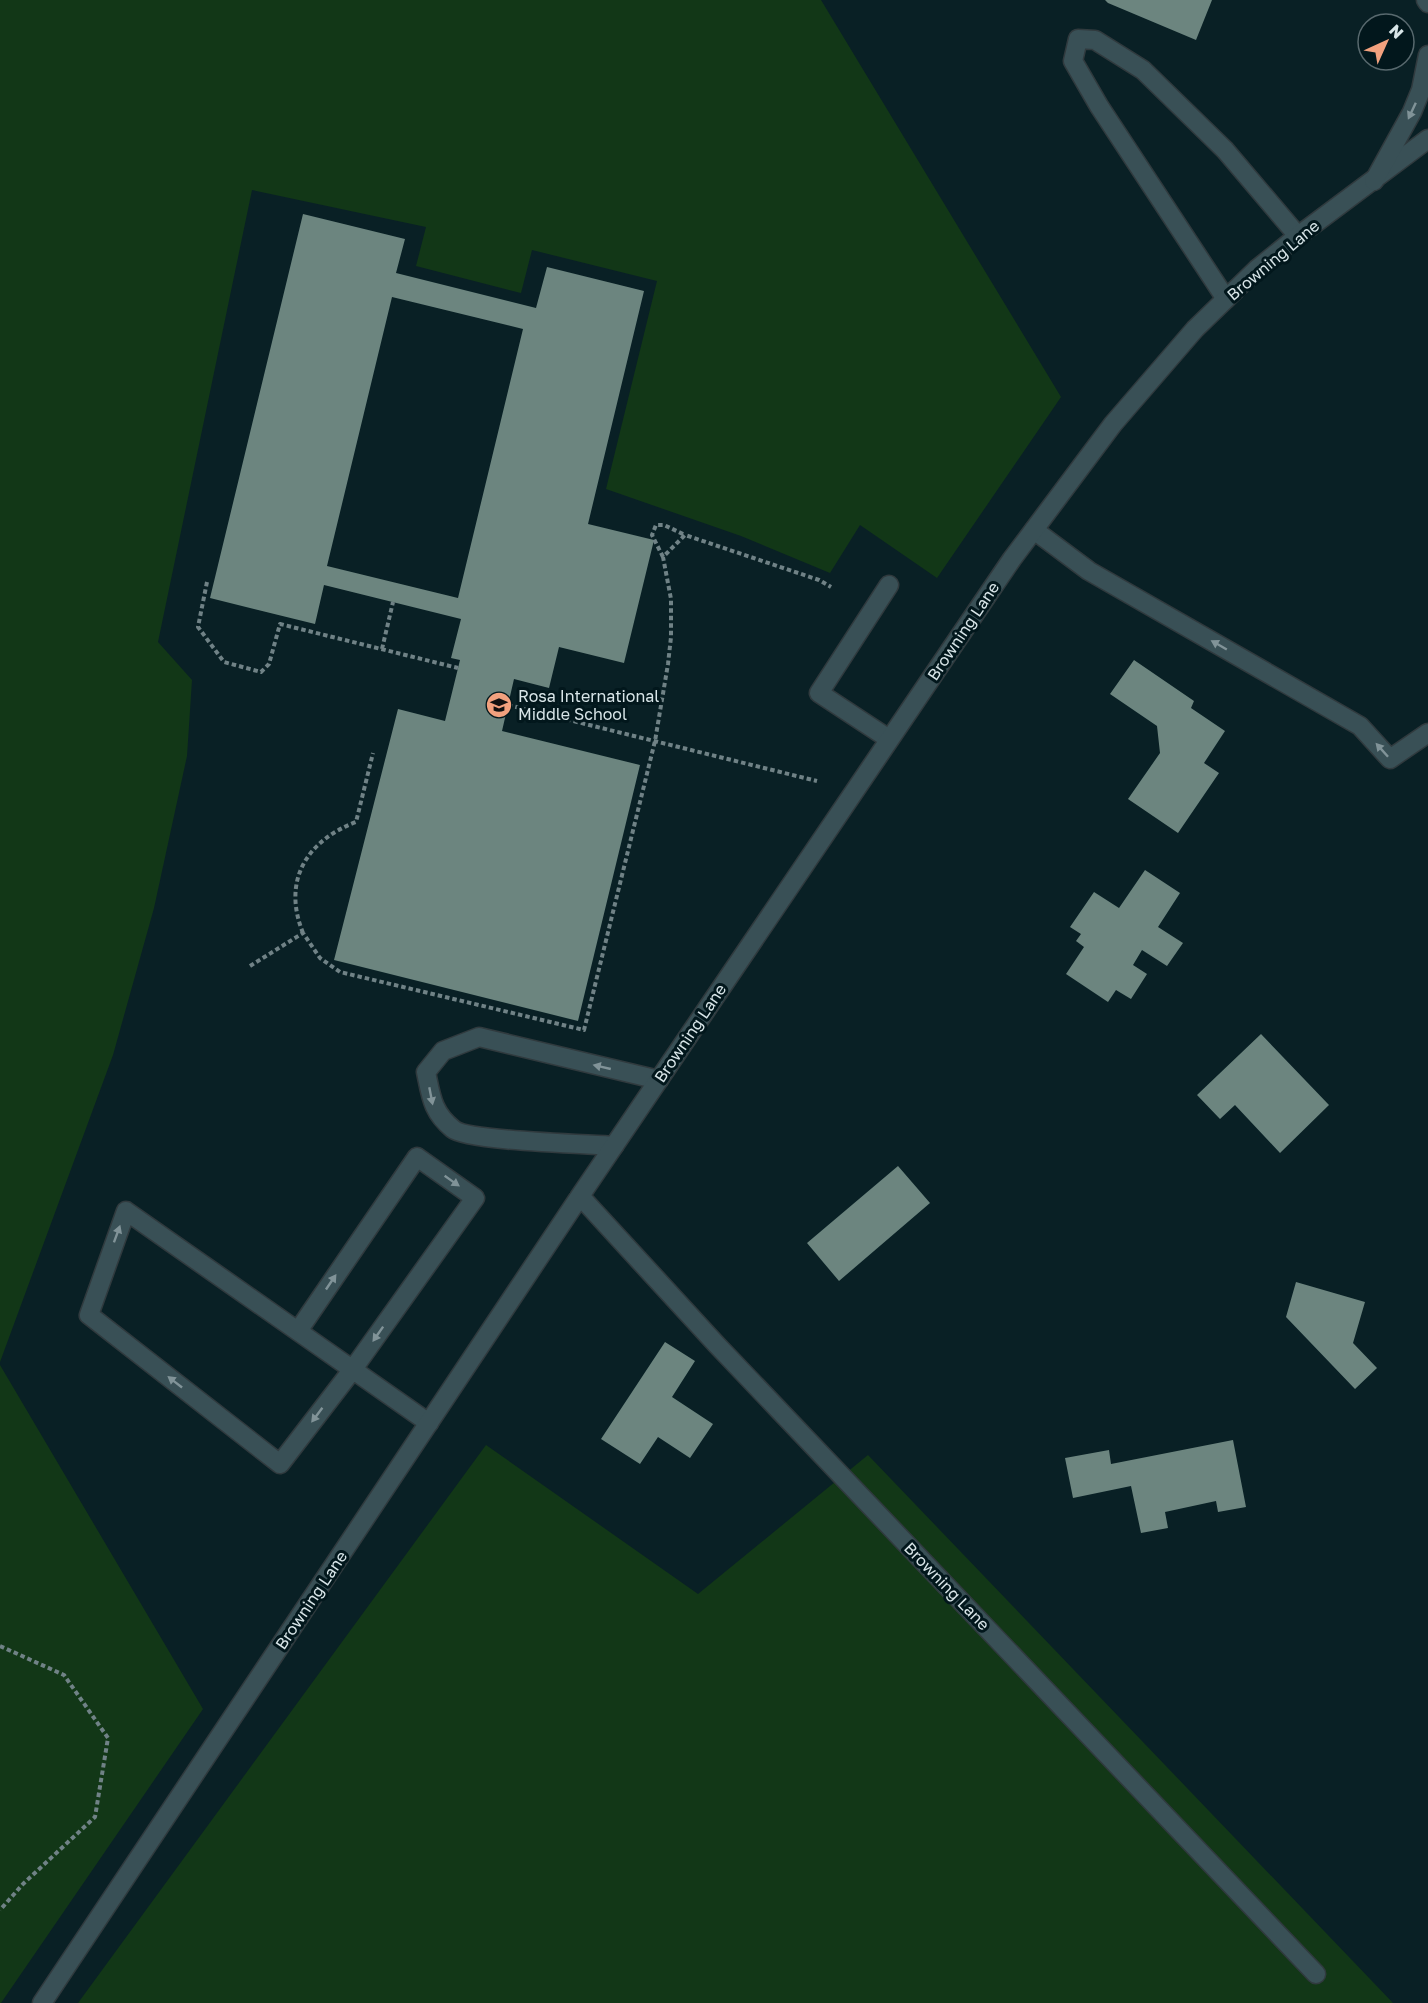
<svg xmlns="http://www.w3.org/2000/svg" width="1428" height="2003" font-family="'Golos Text',sans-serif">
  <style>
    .green { fill: #123717 }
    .building { fill: #6c857f; fill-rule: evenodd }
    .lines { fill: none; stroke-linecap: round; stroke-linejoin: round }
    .lane-casing { stroke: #303a3e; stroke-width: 21 }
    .street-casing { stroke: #303a3e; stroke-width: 21 }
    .secondary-casing { stroke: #303a3e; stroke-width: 21 }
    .path { stroke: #708286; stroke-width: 4; stroke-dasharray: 4.5 3; stroke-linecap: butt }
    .lane { stroke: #395056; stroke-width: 18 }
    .street { stroke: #395056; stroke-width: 18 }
    .secondary { stroke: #395056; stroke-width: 18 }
    .oneway { fill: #819398 }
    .labels { text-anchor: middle; stroke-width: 6; stroke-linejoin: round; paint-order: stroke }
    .street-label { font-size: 16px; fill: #d8e5e8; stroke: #02171c }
    .poi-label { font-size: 16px; fill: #d8e5e8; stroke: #02171c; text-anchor: start }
  </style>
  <rect width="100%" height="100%" fill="#092025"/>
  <path class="green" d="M0 0H821L1061 397 937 578 860 525 830 573 741 536 606 489 657 281 532 250 521 293 416 266 426 227 252 190 158 642 192 680 187 756 154 908 113 1055 0 1362Z
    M0 1365 203 1709 1 2003H0Z
    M486 1445 698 1594 868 1455 1393 2003H78Z"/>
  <path class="building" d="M1105 0H1212L1196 40 1108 3Z
    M303 214 405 239 396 273 536 308 547 267 644 291 588 524 654 540 624 663 559 647 549 688 514 679 502 731 640 765 578 1021 334 960 398 709 445 721 460 660 451 658 461 619 324 585 315 624 210 598ZM392 297 523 329 458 598 327 566Z
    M1134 660 1194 701 1191 708 1225 731 1204 763 1219 773 1178 833 1128 799 1160 753 1157 726 1110 694Z
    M1145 870 1180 893 1158 927 1183 943 1167 966 1142 950 1133 965 1147 974 1131 999 1116 990 1108 1002 1066 974 1084 947 1076 941 1081 934 1070 927 1094 892 1119 908Z
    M1261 1034 1329 1105 1280 1153 1235 1105 1220 1119 1197 1095Z
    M898 1166 930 1203 839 1281 807 1243Z
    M1296 1282 1365 1302 1353 1343 1377 1368 1355 1389 1286 1317Z
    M665 1342 695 1361 672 1397 713 1424 690 1458 658 1437 640 1464 601 1439Z
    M1233 1440 1246 1507 1218 1512 1216 1501 1165 1512 1168 1528 1141 1533 1131 1486 1073 1498 1065 1458 1109 1450 1111 1464Z"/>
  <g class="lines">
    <g class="lane-casing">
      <path id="lane" d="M1226 299 1099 106 1073 61 1078 39 1095 40 1143 70 1225 150 1298 236
        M1034 530 1089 571 1360 726 1390 759 1428 733
        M889 585 819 693 889 739
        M614 1146C588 1144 467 1141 453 1129 432 1112 431 1096 426 1072L443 1051 479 1037 659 1080
        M298 1331 417 1157 475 1198 353 1369 280 1464 89 1315 126 1211 429 1423"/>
    </g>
    <g class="street-casing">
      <path id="street" d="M580 1196 716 1344 1316 1974
        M42 2003 580 1196 1012 559 1113 424 1195 329 1257 269 1298 236 1428 139"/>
    </g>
    <g class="secondary-casing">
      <path id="secondary" d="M1426 0 1428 3
        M1374 181 1412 112 1421 90 1428 55"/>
    </g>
    <path class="path" d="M663 557 652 535 656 525H664L685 535
      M207 582 198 627 224 662 261 672 269 664 280 624 458 668
      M382 649 393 602
      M508 705 817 781
      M303 933C282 881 306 841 356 822L373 753
      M250 966 303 933 320 958 340 972 584 1030 655 741 668 664 671 637V599L663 557 685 535 819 580 831 587
      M0 1646 64 1675 108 1738 95 1817 23 1884 0 1910"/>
    <use href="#lane" class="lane"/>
    <use href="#street" class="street"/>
    <use href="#secondary" class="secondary"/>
  </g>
  <defs><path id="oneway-solid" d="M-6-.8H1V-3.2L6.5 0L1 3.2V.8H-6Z" transform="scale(1.5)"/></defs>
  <g class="oneway">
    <use href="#oneway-solid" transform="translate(1412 111) rotate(115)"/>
    <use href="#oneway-solid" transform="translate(1219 645) rotate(-150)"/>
    <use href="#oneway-solid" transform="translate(1382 750) rotate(-132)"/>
    <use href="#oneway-solid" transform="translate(602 1067) rotate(-167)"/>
    <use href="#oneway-solid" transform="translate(431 1096) rotate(79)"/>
    <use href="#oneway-solid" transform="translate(452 1181) rotate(35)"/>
    <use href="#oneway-solid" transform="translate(117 1234) rotate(-70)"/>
    <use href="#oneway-solid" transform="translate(331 1282) rotate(-56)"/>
    <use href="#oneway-solid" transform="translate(378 1334) rotate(125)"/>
    <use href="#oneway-solid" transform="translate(175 1382) rotate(-142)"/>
    <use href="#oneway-solid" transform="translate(317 1415) rotate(127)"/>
  </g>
  <defs>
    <g id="school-disc" transform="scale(1.35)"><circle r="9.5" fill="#f2a17e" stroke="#02171c"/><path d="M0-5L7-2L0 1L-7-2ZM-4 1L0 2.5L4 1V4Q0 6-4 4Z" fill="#111"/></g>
  </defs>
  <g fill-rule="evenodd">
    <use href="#school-disc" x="499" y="705"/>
  </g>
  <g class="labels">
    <g class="street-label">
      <text transform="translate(1273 260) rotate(-40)" y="6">Browning Lane</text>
      <text transform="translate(963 631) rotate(-56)" y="6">Browning Lane</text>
      <text transform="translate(690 1033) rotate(-56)" y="6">Browning Lane</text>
      <text transform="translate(947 1586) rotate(46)" y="6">Browning Lane</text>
      <text transform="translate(311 1600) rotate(-56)" y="6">Browning Lane</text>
    </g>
    <g class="poi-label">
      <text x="518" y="702">Rosa International<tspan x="518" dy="18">Middle School</tspan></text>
    </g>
  </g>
  <g transform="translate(1386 42) rotate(45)"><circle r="28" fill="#02171c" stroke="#58696e" stroke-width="1.5"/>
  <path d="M0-4.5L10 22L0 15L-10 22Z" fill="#f2a17e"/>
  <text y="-9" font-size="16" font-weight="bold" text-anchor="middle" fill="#d8e5e8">N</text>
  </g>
</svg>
